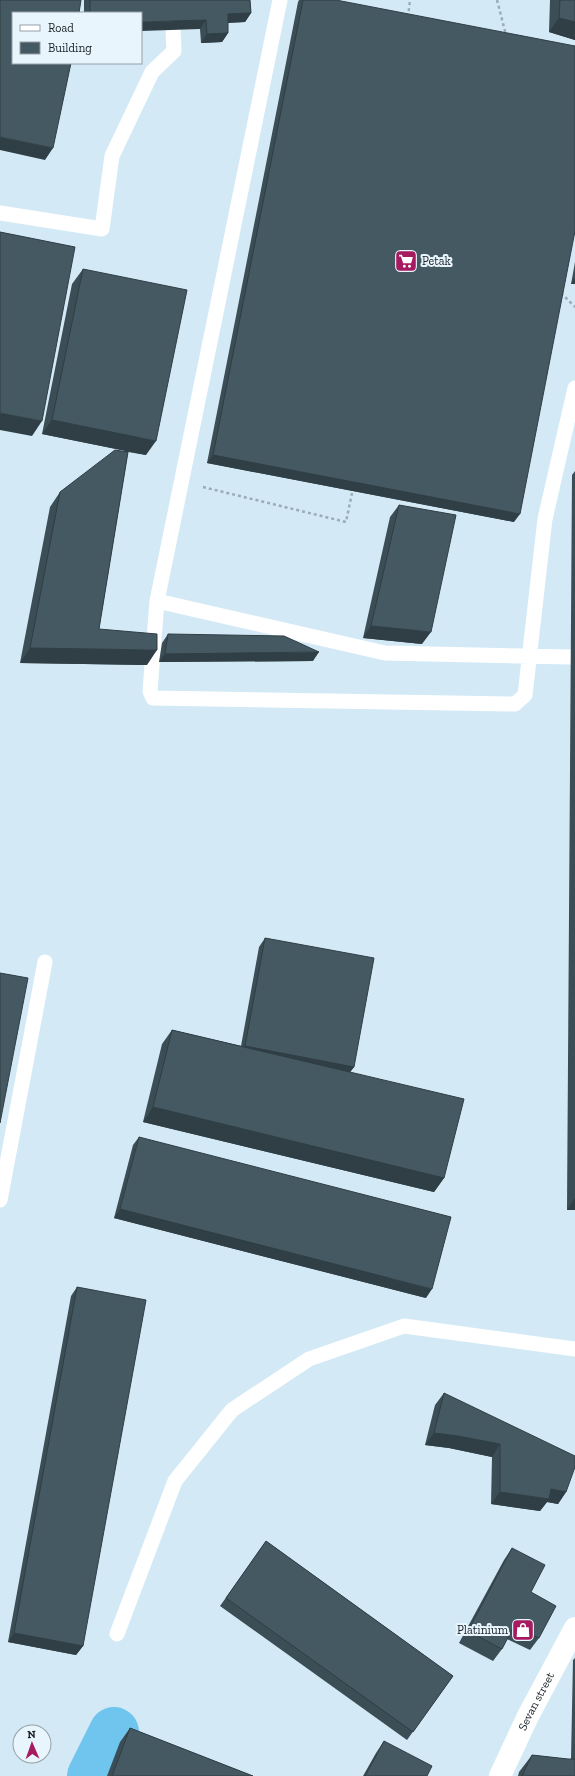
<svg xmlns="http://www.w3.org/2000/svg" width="575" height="1776" font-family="'Zilla Slab',serif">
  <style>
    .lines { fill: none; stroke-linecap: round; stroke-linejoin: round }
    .river { stroke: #6fc5ee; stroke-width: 50 }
    .path { stroke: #9aacb6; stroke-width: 2.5; stroke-dasharray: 3 3; stroke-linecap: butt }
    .service { stroke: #fff; stroke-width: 15 }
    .tertiary { stroke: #fff; stroke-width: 22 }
    .wall { fill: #3b4d55 }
    .shaded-wall { fill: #303e45 }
    .building { fill: #455963; stroke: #303e45 }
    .labels { text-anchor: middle; stroke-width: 4; stroke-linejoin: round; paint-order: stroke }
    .poi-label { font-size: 12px; fill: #192126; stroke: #e8f5fd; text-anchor: start }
    .street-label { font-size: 12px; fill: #192126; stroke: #e8f5fd }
  </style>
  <rect width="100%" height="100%" fill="#d3eaf6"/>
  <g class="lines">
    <path class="river" d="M92 1776 114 1732"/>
    <path class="path" d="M497 0 506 35
      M408 17 410 0
      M561 293 575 307
      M203 487 346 522 352 493"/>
    <path class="service" d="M280 0 157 601 385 653 570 657
      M0 213 102 229 112 156 152 72 174 51 173 29
      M157 601 150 691 153 698 515 704 525 695 545 519 575 388
      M0 1200 45 962
      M117 1634 175 1481 232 1410 309 1359 404 1326 575 1349"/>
    <path class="tertiary" id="s1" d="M500 1776 528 1716 575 1628"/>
  </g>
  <path class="wall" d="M84 0H250L251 13 245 22 228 23V33L222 42 201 43 200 29 141 13H84Z
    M299 0H336L514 522 207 463 298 2Z
    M550 0H575V40L549 32Z
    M575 262V284H571Z
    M83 269 146 455 128 452 99 629 147 665 20 663 50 507 60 492 126 451 42 434 72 284Z
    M575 471V1210H567L572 475Z
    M399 505 422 644 363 638 390 517Z
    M168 634 313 661 159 662 162 643Z
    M265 938 354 1067 350 1072 444 1178 434 1192 143 1122 162 1044 172 1030 241 1046 259 947Z
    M139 1137 426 1298 114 1218 133 1145Z
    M77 1287 83 1646 76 1655 8 1642 71 1296Z
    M444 1393 566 1492 558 1504 547 1502 540 1511 491 1504 492 1457 449 1448 425 1445 435 1405Z
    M266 1541 453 1676 407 1740 220 1606Z
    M512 1548 531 1592 539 1638 530 1650 507 1639 502 1649 493 1661 459 1643 504 1560Z
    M575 1658V1776H518L519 1772 532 1755 568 1759H571L573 1660Z
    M130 1728 253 1776H107L120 1742Z
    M384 1741 427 1776H363L376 1753Z"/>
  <path class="shaded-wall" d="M251 13 245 22 222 23 228 14Z
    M559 18 575 22V40L549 32Z
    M206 20 200 29 141 31V22Z
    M228 33 222 42 201 43 207 34Z
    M0 137 53 148 45 160 0 150Z
    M575 278V284H571Z
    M0 413 42 421 32 436 0 430Z
    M52 420 156 441 146 455 42 434Z
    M213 455 520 514 514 522 207 463Z
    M371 626 431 632 422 644 363 638Z
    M30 648 157 650 147 665 20 663Z
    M319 652 313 661 159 662 165 654Z
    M245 1046 354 1067 348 1075 239 1055Z
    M153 1107 444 1178 434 1192 143 1122Z
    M575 1198V1210H567Z
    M120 1209 432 1289 426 1298 114 1218Z
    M434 1433 458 1436 500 1444 492 1457 449 1448 425 1445Z
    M551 1489 566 1492 558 1504 547 1502 540 1511 491 1504 500 1492Z
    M14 1633 83 1646 76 1655 8 1642Z"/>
  <path class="building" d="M0 0H81L79 13H13V63H71L53 148 0 137Z
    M90 0H250L251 13 228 14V33L207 34 206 20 141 22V13H90Z
    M303 0H336L575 46V231L520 514 213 455Z
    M560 0H575V22L559 18Z
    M0 232 75 247 42 421 0 413Z
    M83 269 187 290 156 441 52 420Z
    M115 450 128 452 99 629 157 634V650L30 648 60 492Z
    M399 505 456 515 431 632 371 626Z
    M168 634 284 636 319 652 165 654Z
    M265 938 374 958 354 1067 245 1046Z
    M0 973 28 978 0 1123Z
    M172 1030 464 1099 444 1178 153 1107Z
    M139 1137 451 1217 432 1289 120 1209Z
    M77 1287 146 1300 83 1646 14 1633Z
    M444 1393 575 1456V1467L566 1492 551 1489 549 1499 500 1492V1444L458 1436 434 1433Z
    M266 1541 453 1676 413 1732 226 1598Z
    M512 1548 545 1565 531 1592 556 1606 539 1638 514 1626 502 1649 468 1631Z
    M130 1728 253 1776H112Z
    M384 1741 432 1766 427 1776H365Z
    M532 1755 568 1759H575V1776H522Z"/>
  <defs>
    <g id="supermarket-square" transform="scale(1.15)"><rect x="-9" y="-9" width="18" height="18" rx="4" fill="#a61b5f" stroke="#e8f5fd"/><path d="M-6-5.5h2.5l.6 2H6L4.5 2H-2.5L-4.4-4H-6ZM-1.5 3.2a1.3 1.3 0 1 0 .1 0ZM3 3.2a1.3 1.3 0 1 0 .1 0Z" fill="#fff"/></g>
    <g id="shop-square" transform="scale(1.15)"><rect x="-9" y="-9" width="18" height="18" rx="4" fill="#a61b5f" stroke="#e8f5fd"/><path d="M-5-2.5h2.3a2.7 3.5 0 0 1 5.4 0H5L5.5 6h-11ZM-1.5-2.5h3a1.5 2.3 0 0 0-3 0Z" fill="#fff"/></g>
  </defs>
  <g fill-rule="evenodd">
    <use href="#supermarket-square" x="406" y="261"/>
    <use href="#shop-square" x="523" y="1630"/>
  </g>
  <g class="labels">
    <g class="poi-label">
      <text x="422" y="265">Petak</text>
      <text x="508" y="1634" text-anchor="end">Platinium</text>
    </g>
    <g class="street-label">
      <text dy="4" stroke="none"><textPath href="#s1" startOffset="83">Sevan street</textPath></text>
    </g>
  </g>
  <rect x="12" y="12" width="130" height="52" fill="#e8f5fd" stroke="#95a0a7"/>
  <rect x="20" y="25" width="20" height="6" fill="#ffffff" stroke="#95a0a7"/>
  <text x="48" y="32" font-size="12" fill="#192126">Road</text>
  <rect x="20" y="42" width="20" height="12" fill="#455963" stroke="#95a0a7"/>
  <text x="48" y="52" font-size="12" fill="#192126">Building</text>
  <g transform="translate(32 1744) rotate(358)"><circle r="19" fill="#e8f5fd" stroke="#95a0a7"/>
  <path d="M0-3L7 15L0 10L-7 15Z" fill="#a61b5f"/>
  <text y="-6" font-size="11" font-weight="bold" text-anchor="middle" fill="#192126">N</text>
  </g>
</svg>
